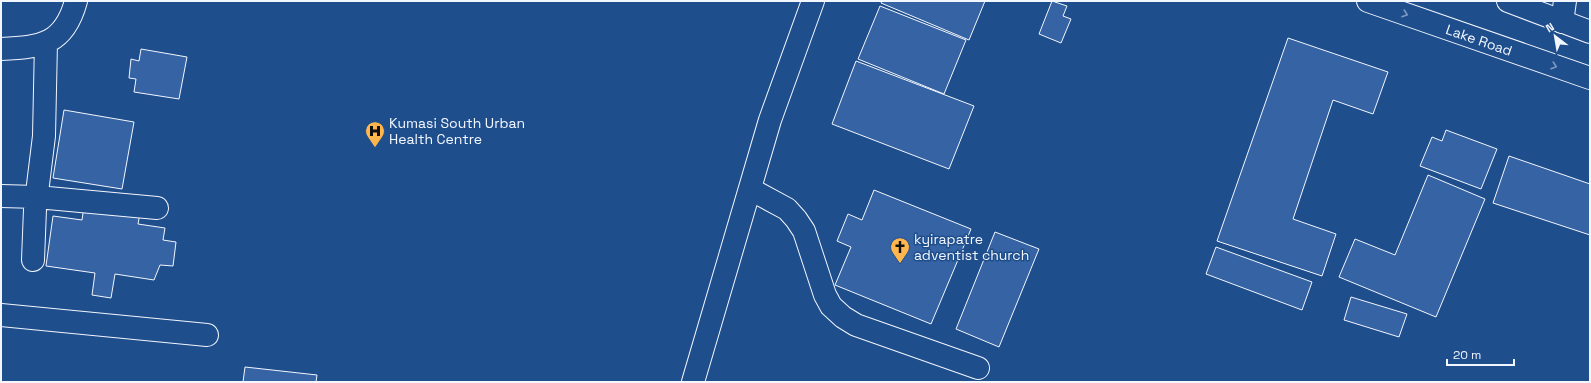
<svg xmlns="http://www.w3.org/2000/svg" width="1591" height="383" font-family="'Space Grotesk',sans-serif">
  <style>
    .building { fill: #3563a3; stroke: #f2f6ff }
    .lines { fill: none; stroke-linecap: round; stroke-linejoin: round }
    .minor-casing { stroke: #f2f6ff; stroke-width: 24 }
    .major-casing { stroke: #f2f6ff; stroke-width: 24 }
    .minor { stroke: #1f4e8c; stroke-width: 22 }
    .major { stroke: #1f4e8c; stroke-width: 22 }
    .oneway { stroke: #7e9ac0 }
    .labels { text-anchor: middle; stroke-width: 3; stroke-linejoin: round; paint-order: stroke }
    .street-label { font-size: 14px; fill: #f2f6ff; stroke: #1f4e8c }
    .poi-label { font-size: 14px; fill: #f2f6ff; stroke: #1f4e8c; text-anchor: start }
  </style>
  <rect width="100%" height="100%" fill="#1f4e8c"/>
  <path class="building" d="M882 1H985L969 40 881 3Z
    M1052 1 1067 6 1063 16 1071 19 1061 43 1039 34Z
    M880 6 966 40 944 94 858 59Z
    M1288 38 1388 72 1373 114 1333 100 1293 219 1336 234 1322 276 1217 241Z
    M141 49 187 57 179 99 134 92 136 79 129 78 131 59 139 61Z
    M856 61 974 106 949 169 832 124Z
    M64 110 134 122 122 189 53 178Z
    M1446 130 1497 149 1481 189 1420 166 1432 137 1442 141Z
    M1509 156 1590 184V235L1493 203Z
    M1428 175 1485 199 1436 317 1339 277 1355 239 1395 255Z
    M874 190 971 229 931 324 835 285 851 247 837 241 848 214 862 220Z
    M84 206 140 213 138 224 165 228 163 240 176 242 173 266 160 265 154 280 115 274 111 298 92 295 95 273 46 266 53 216 82 220Z
    M995 232 1039 249 999 347 956 329Z
    M1216 247 1312 282 1302 310 1206 274Z
    M1351 297 1407 314 1399 337 1344 320Z
    M245 367 317 375 316 382H243Z"/>
  <g class="lines">
    <g class="minor-casing">
      <path id="minor" d="M1562 22 1565 1
        M1 49C41 47 64 45 76 1
        M750 189 787 209 796 219 804 231 825 295 831 306 843 317 856 325 978 368
        M1 196 37 197 157 208
        M33 260 35 209 44 136 46 42
        M1 315 207 335
        M693 382 770 120 813 1"/>
    </g>
    <g class="major-casing">
      <path id="major" d="M1368 1 1590 78
        M1508 1 1590 32"/>
    </g>
    <use href="#minor" class="minor"/>
    <use href="#major" class="major"/>
  </g>
  <defs><path id="oneway-chevron" d="M-2-3.5L2.5 0L-2 3.5" fill="none" stroke-width="1.6" stroke-linecap="round" stroke-linejoin="round"/></defs>
  <g class="oneway">
    <use href="#oneway-chevron" transform="translate(1405 14) rotate(19)"/>
    <use href="#oneway-chevron" transform="translate(1554 66) rotate(19)"/>
  </g>
  <defs>
    <g id="hospital-pin" transform="scale(1)"><path d="M0 17L-7.5 6A9.5 9.5 0 1 1 7.5 6Z" fill="#ffb74d" stroke="#1f4e8c"/><path d="M-5-5h3v3.5h4V-5h3V5h-3V1.5h-4V5h-3Z" fill="#111"/></g>
    <g id="church-pin" transform="scale(1)"><path d="M0 17L-7.5 6A9.5 9.5 0 1 1 7.5 6Z" fill="#ffb74d" stroke="#1f4e8c"/><path d="M-1.2-6h2.4v3.5h3.3v2.4h-3.3V6h-2.4V-.1h-3.3v-2.4h3.3Z" fill="#111"/></g>
  </defs>
  <g fill-rule="evenodd">
    <use href="#hospital-pin" x="375" y="131"/>
    <use href="#church-pin" x="900" y="247"/>
  </g>
  <g class="labels">
    <g class="street-label">
      <text transform="translate(1479 40) rotate(19)" y="5">Lake Road</text>
    </g>
    <g class="poi-label">
      <text x="389" y="128">Kumasi South Urban<tspan x="389" dy="16">Health Centre</tspan></text>
      <text x="914" y="244">kyirapatre<tspan x="914" dy="16">adventist church</tspan></text>
    </g>
  </g>
  <rect width="1591" height="383" fill="none" stroke="#f2f6ff" stroke-width="4"/>
  <g transform="translate(1555 36) rotate(329)" stroke="#1f4e8c" stroke-width="3" paint-order="stroke">
  <path d="M0-3L7 15L0 10L-7 15Z" fill="#f2f6ff"/>
  <text y="-6" font-size="11" font-weight="bold" text-anchor="middle" fill="#f2f6ff">N</text>
  </g>
  <path d="M1447 359v6h67v-6" fill="none" stroke="#f2f6ff" stroke-width="2"/>
  <text x="1453" y="359" font-size="12" fill="#f2f6ff" stroke="#1f4e8c" stroke-width="3" paint-order="stroke">20 m</text>
</svg>
